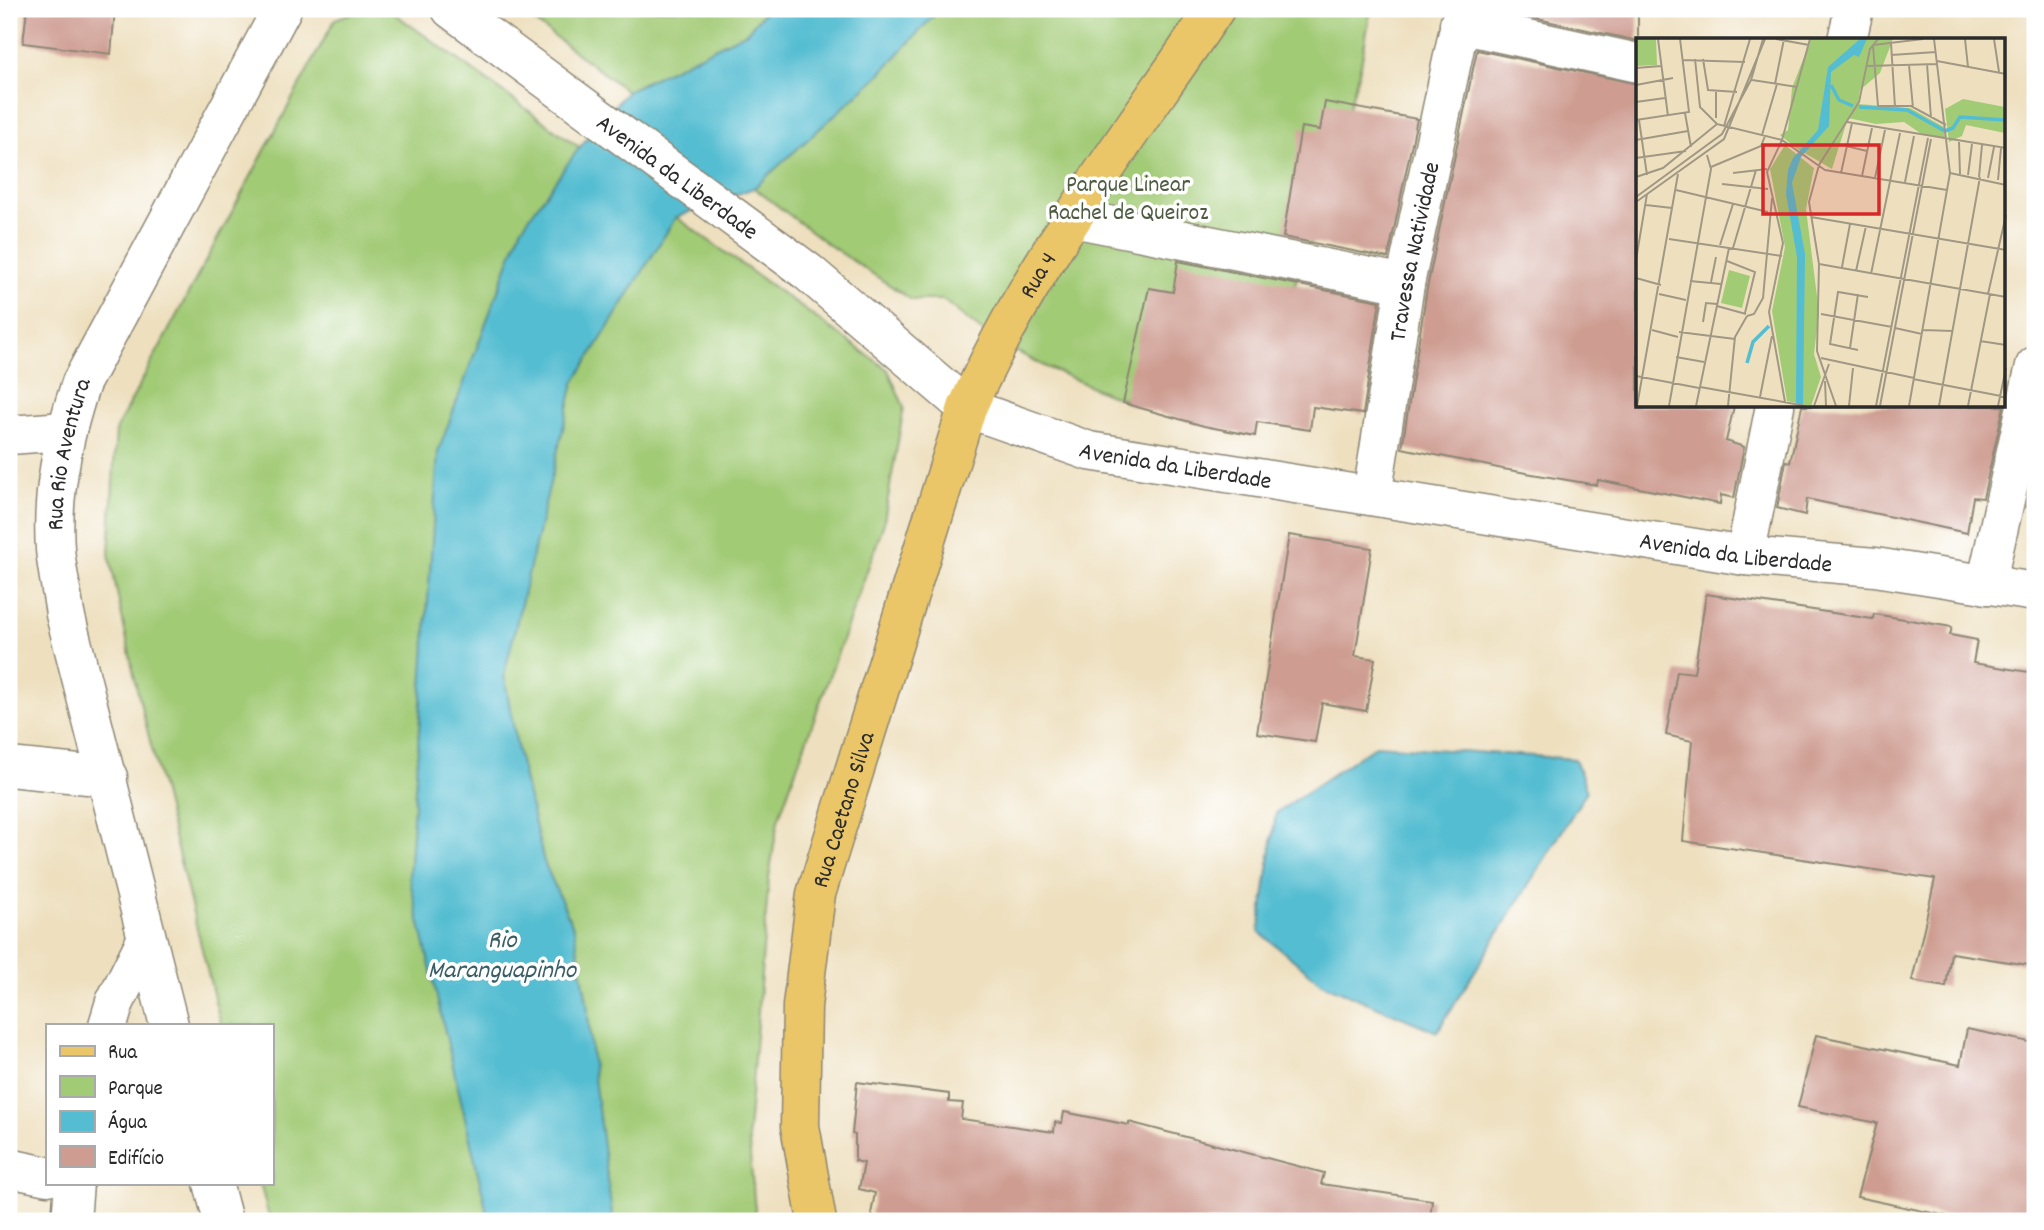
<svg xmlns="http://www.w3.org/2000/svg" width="2044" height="1230" font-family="Dekko,sans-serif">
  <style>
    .green { fill: #a2cb76; stroke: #667b50; stroke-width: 2 }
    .water { fill: #54bdd1; stroke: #40747e; stroke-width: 2 }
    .building { fill: #ce9c91 }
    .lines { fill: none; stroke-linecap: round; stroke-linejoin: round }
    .minor-casing { stroke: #8c8675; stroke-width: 41 }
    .major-casing { stroke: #8c8675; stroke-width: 41 }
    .minor { stroke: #fff; stroke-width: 38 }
    .major { stroke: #ebc669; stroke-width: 38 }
    .labels { text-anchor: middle; stroke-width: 7; stroke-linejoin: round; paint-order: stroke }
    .street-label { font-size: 24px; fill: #2b2b2b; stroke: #fff }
    .park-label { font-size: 24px; fill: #4f5b42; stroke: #fff }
    .water-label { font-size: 26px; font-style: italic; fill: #395e65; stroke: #fff }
    .inset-river { fill: none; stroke: #54bdd1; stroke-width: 3.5 }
    .inset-road { fill: none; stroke: #a09884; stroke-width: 2 }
    .view { fill: #d62828; fill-opacity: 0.15; stroke: #d62828; stroke-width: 3.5 }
    .inset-edge { fill: none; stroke: #2b2b2b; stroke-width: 3.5 }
  </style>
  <rect width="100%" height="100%" fill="#fff"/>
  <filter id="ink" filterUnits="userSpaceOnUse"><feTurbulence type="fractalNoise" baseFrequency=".0143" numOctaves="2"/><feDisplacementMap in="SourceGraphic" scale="14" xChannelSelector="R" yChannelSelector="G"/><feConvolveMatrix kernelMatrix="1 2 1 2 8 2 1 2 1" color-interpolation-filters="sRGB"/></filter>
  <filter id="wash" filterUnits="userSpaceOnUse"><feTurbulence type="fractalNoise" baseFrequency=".00686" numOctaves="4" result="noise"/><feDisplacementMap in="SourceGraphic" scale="28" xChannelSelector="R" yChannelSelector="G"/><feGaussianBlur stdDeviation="1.57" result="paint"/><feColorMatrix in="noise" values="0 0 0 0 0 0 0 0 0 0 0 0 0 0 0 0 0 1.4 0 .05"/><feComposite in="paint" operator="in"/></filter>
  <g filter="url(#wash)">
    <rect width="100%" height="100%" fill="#eee0bf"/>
    <path class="green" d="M363 9H388L888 370 904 407 883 526 778 820 769 877 748 1133 756 1221H270L260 1183H271V1025H221L137 689 109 554 116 429 335 19Z
      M518 9H1371L1361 64 1305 265 1218 420 1187 417 1108 394 1040 364 988 336 943 300H912L829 245 754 188 772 171 651 79 627 91Z"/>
    <path class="water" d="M767 9H940L876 78 754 188 676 217 574 383 504 675 519 757 544 862 574 929 587 1002 593 1071 613 1221H489L409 877 438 452 521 229 579 148 627 91 747 32Z
      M1376 745 1575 759 1587 791 1437 1032 1323 984 1259 932 1276 813Z"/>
    <g id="blocks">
      <path class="building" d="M27 9H115L111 54 23 43Z
        M1492 9H1638V41Z
        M1477 50 1638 84V406H1734L1726 441 1744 447 1734 498 1721 495 1720 504 1598 480 1597 485 1503 469 1402 448 1427 288Z
        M1325 102 1417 119 1388 258 1283 237 1301 127 1320 130Z
        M1178 261 1380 301 1363 414 1313 407 1310 430 1257 422 1255 436 1204 426 1123 403 1149 288 1173 292Z
        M1802 406H2004L1983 498 1973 497 1967 533 1807 499 1805 515 1777 508 1786 461 1790 462Z
        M2035 465V509L2026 507Z
        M1289 535 1372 548 1355 656 1375 659 1366 711 1322 703 1315 742 1257 733Z
        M1706 594 1873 619 1874 614 1952 627 1950 635 1977 640 1973 663 2035 673V966L1951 953 1946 987 1912 981 1935 879 1683 841 1692 741 1666 735 1677 671 1694 673Z
        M1967 1029 2035 1043V1221H1970L1857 1197 1877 1123 1798 1107 1816 1035 1960 1065Z
        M857 1082 949 1094V1102L963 1103 961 1119 1054 1132 1055 1122 1062 1123 1064 1112 1129 1125V1122L1324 1173 1321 1184 1432 1200 1430 1221H872L873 1215 871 1214 875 1193 859 1189 864 1163 855 1161V1135L852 1134Z"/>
    </g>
  </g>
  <g filter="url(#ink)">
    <use href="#blocks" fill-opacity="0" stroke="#8c8675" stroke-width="2"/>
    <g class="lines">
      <g class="minor-casing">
        <g id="minor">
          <path id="s1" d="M451 9 808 272 967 408 1089 451 1745 556 1875 567 2035 592"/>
          <path d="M1459 24 1638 63"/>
          <path d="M1847 40 1854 9"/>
          <path d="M1073 218 1405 284"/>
          <path d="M9 435 65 431"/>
          <path id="s2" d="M1372 496 1405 284 1463 9"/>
          <path d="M1745 556 1775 406"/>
          <path d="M1986 585 2035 366"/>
          <path d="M9 767 108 777"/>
          <path d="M108 1025 115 1002 146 940"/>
          <path id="s3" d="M169 1025 65 614C62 593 57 571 55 549 51 492 63 437 81 383L282 9"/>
          <path d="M9 1168 47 1176"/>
          <path d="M213 1183 223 1221"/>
          <path d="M71 1221 74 1183"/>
        </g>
      </g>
      <g class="major-casing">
        <g id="major">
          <path id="s4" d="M817 1221 800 1126 802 1006 816 894 967 408C1030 265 1128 138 1215 9"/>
        </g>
      </g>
      <use href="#minor" class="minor"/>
      <use href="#major" class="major"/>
    </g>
  </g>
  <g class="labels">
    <g class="street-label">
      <text dy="8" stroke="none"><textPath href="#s1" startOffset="282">Avenida da Liberdade</textPath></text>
      <text dy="8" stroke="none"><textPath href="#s2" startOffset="248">Travessa Natividade</textPath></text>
      <text dy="8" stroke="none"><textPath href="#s4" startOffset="989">Rua 4</textPath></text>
      <text dy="8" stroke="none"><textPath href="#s3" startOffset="586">Rua Rio Aventura</textPath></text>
      <text dy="8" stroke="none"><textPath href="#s1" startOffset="870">Avenida da Liberdade</textPath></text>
      <text dy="8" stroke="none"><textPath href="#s1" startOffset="1437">Avenida da Liberdade</textPath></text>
      <text dy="8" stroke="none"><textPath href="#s4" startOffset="418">Rua Caetano Silva</textPath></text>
    </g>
    <g class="park-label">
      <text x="1128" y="191">Parque Linear<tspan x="1128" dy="28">Rachel de Queiroz</tspan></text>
    </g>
    <g class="water-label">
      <text x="502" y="947">Rio<tspan x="502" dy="30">Maranguapinho</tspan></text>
    </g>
  </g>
  <g transform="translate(1636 38)">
    <rect width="369" height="369" fill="#eee0bf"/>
    <path d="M0 1H20L21 27 0 28ZM175 1H257L244 35 224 52 222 66 274 70 308 89 309 101 284 95 268 84 240 86 212 80 196 131 160 110 144 97 152 92 156 50ZM327 61 369 69V95L330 87 326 98 313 104 309 71ZM149 107 178 130 170 171 183 274 178 316 185 339 175 368 151 363 136 273 149 209 134 131ZM93 232 114 238 106 270 85 265Z" fill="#a2cb76"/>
    <path d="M224 1H231L223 19 218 17 195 34 193 88 165 119 156 145 169 216 167 368 160 365 161 219 150 156 152 132 157 120 182 92 192 29Z" fill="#54bdd1"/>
    <path class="inset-river" d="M195 47 203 62 217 68M223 69 271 72 309 93 317 90 324 79 370 82M111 325 117 304 133 288"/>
    <path class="inset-road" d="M22 1 32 78M140 1 173 7M329 1 332 29M358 1 363 34M255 5 259 69M237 7 287 1M237 8 242 68H275L310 87M255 17 300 14M59 21 64 69 81 86M67 21 72 52 101 54M46 22 109 24M301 23 370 36M291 26 295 80M273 27 277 70M231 28 301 26M0 30 25 28M116 42 161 49M139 46 148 1M0 47 37 40M0 64 29 60M49 75 55 109M80 80V54M0 82 53 74 44 1M3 82 11 137M211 84 370 110M88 88 114 1M126 97 141 46M0 102 52 93M323 104 324 136M210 108 231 113M0 120 50 113M75 129 125 108 129 98M97 135 131 131M205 135 216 85M314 135 370 147M332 137 336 106M226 138 236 90M0 139 27 130 81 86 146 102 189 132 311 152M343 139 346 107M239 140 249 92M352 140 358 109M362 142 365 110M269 144 278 98M86 146 132 151M40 152 132 174M0 159 86 96 115 42 127 1M0 164 88 101 129 1M10 167 36 170M175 179 370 212M33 201 146 218M84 207 97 166M97 210 120 132M0 222 11 156M91 223 119 234 109 275M183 226 370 259M206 229 214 186M220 233 230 188M235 236 264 95M0 240 25 247M54 243 85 246M75 244 80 219M23 256 50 262M352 256 370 177M81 268 110 276M185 276 256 289M111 278 118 276 127 260 136 160M67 284 70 265 81 266M259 290 286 296M16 292 42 299M287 292 317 293M43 294 99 301M344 303 370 307M214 310 222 256M222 312 194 306 202 254 232 259M40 319 68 324M185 320 278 340M0 338 63 350M277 341 370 359M189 343 190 368M64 349 93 210M124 359 136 298M149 364 133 274 147 205 131 134 146 102 174 1M1 368 42 136M33 368 75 131 71 117M60 368 64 349 170 368M92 368 99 299 111 278M178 368 193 326M200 368 181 313 183 226 173 164 183 127 223 64 234 11 242 1M213 368 217 330M240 368 292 100M244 368 295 101M273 368 314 135 298 1M303 368 344 139M332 368 354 256M362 368 370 330"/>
    <path class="view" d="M127 107H243V176H127Z"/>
    <rect width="369" height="369" class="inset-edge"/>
  </g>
  <rect width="2044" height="1230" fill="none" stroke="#fff" stroke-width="35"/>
  <rect x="46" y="1024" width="228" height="161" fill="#ffffff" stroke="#aaaaaa" stroke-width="2"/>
  <rect x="60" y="1046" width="35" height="10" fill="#ebc669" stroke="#aaaaaa" stroke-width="2"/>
  <text x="108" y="1058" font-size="21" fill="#2b2b2b">Rua</text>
  <rect x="60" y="1076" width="35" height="21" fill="#a2cb76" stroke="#aaaaaa" stroke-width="2"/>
  <text x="108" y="1094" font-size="21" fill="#2b2b2b">Parque</text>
  <rect x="60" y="1111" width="35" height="21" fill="#54bdd1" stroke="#aaaaaa" stroke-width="2"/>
  <text x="108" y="1128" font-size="21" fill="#2b2b2b">Água</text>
  <rect x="60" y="1146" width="35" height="21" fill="#ce9c91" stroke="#aaaaaa" stroke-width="2"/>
  <text x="108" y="1164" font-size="21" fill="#2b2b2b">Edifício</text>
</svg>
